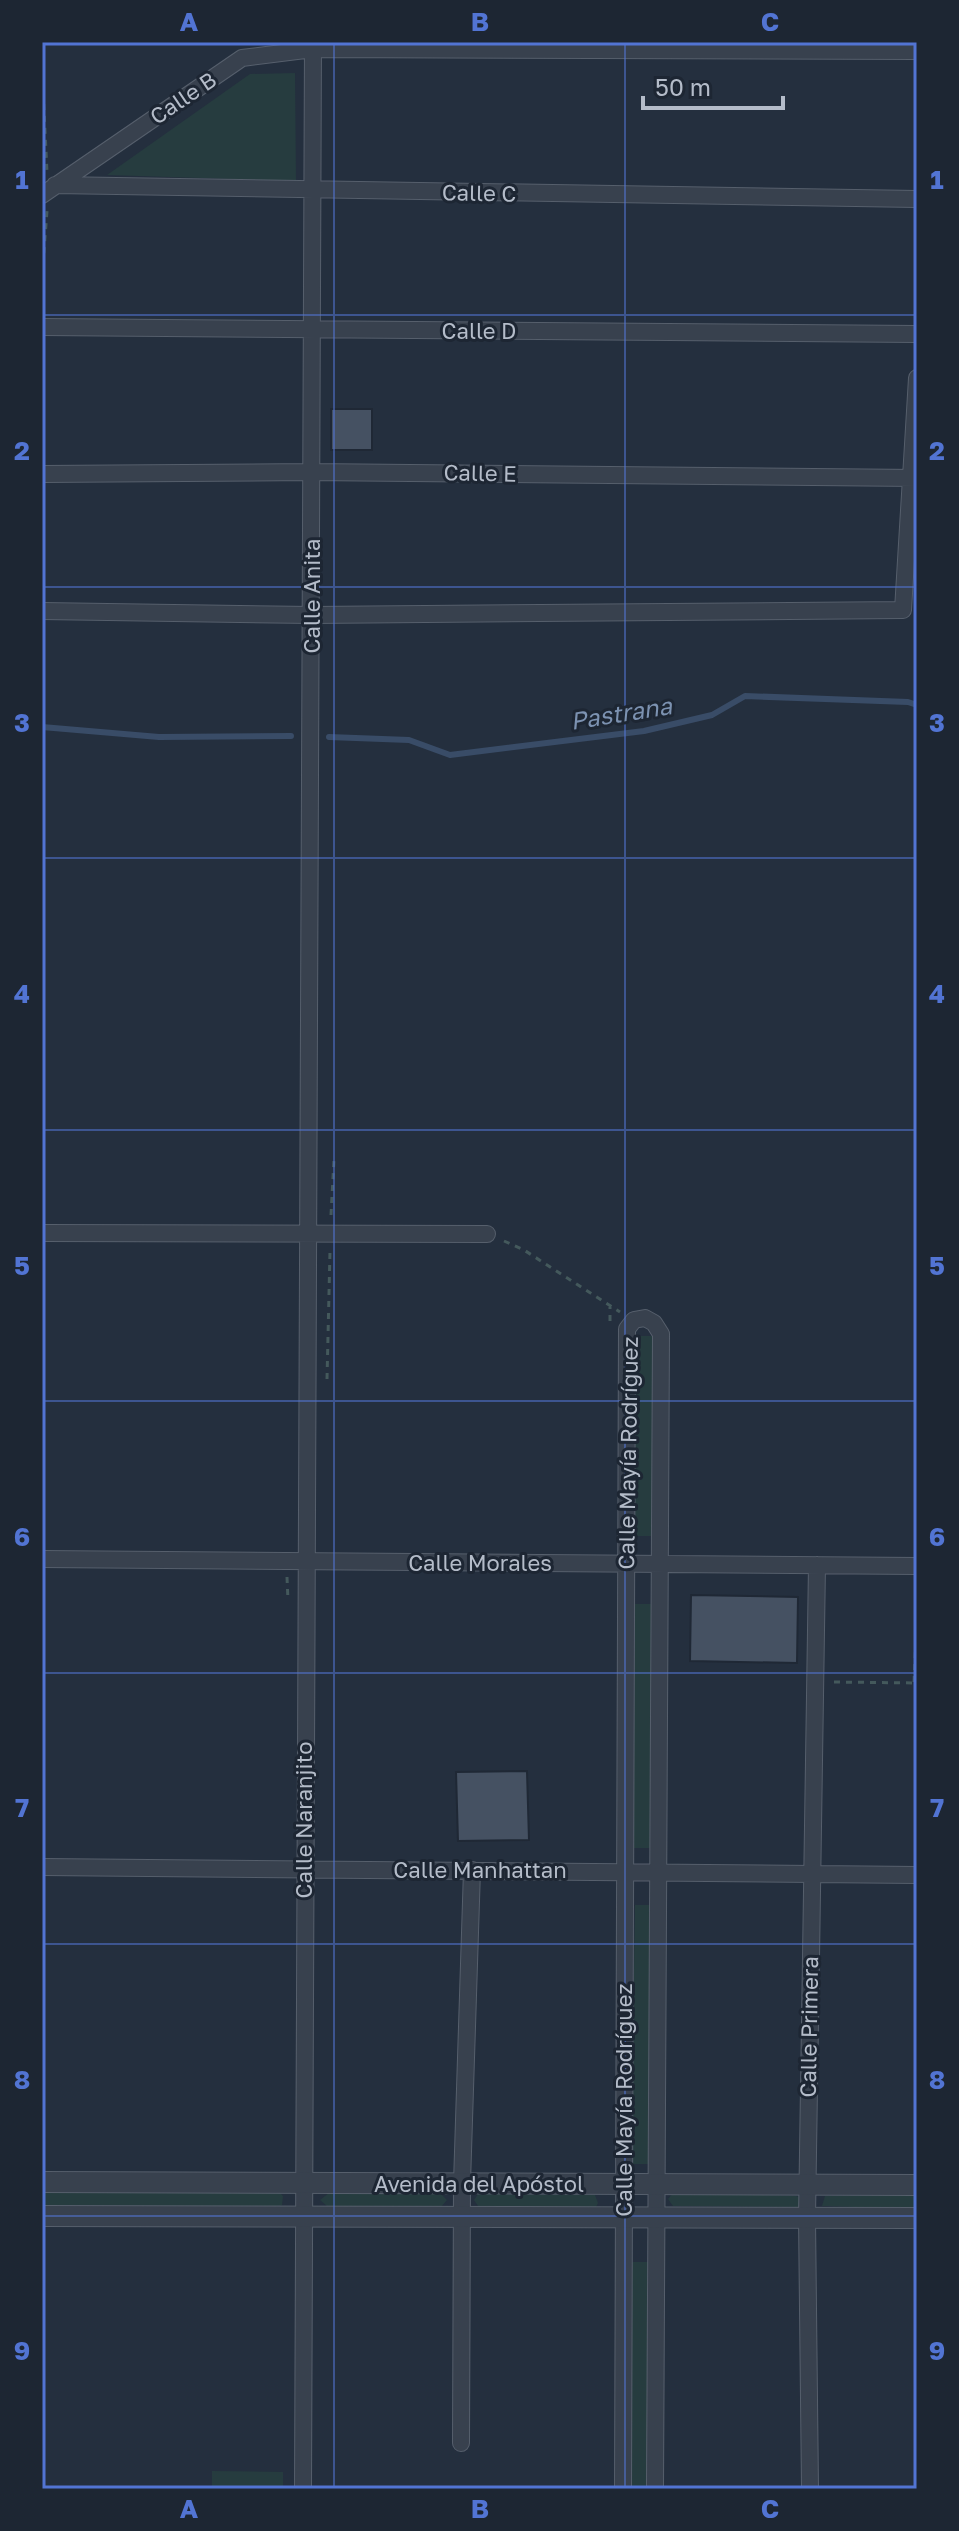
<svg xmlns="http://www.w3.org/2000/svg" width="959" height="2531" font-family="'Golos Text',sans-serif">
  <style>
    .green { fill: #263c3f }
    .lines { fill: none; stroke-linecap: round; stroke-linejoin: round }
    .stream { stroke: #394c67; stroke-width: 6 }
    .building { fill: #455162; stroke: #1f2835; stroke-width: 2 }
    .minor-casing { stroke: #565f6c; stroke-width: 18 }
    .tertiary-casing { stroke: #565f6c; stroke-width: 22 }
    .path { stroke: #44595c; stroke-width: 3; stroke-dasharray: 6 6; stroke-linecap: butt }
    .minor { stroke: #38414e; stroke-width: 16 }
    .tertiary { stroke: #38414e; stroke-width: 20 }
    .grid { fill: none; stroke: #5274d3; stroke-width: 2; stroke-opacity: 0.55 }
    .labels { text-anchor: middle; stroke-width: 6; stroke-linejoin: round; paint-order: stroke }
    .street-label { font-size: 22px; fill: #b4bcc9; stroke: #1d2633 }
    .water-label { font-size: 24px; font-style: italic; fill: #7c92b1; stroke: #1d2633 }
    .neatline { fill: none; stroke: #5274d3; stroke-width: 3 }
    .grid-label { font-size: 26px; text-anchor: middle; font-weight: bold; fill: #5274d3 }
  </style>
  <rect width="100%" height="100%" fill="#242f3e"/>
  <path class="green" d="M295 73 296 181 107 175 250 74Z
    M636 1336H653L652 1536H635Z
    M635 1604H652L650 1848H633Z
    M635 1905H652L649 2164H631Z
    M42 2191H278L283 2196 282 2205 278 2207 42 2205Z
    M674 2192 796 2196 801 2198 800 2207 673 2206 668 2199Z
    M329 2193H440L447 2200 441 2207H328L320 2200Z
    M478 2194 595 2195 598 2203 595 2209 478 2206 474 2200Z
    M917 2195V2209L822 2206 825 2196Z
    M632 2262H650L647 2489H630Z
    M212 2471 283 2472V2489H212Z"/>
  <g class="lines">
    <path class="stream" d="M42 727 159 737 291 736
      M329 737 409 740 450 755 644 731 712 715 745 696 908 702 917 705"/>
  </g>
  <path class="building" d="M331 409H372V450H331Z
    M691 1595 798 1597 797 1663 690 1661Z
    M527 1771 529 1840 458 1841 456 1772Z"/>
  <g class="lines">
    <g class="minor-casing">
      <path id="minor" d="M55 185 917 199
        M42 195 242 58 313 49 917 51
        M42 327 917 334
        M42 474 311 472 917 478
        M42 611 312 615 903 610 917 378
        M42 1233 487 1234
        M42 1559 917 1566
        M42 1867 917 1875
        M461 2443 462 2183 472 1870
        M303 2489 313 42
        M623 2489 627 1329 634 1320 645 1318 654 1323 661 1334 655 2489
        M810 2489 807 2218 817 1565"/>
    </g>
    <g class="tertiary-casing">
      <path id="tertiary" d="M42 2182 917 2185
        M42 2216 917 2218"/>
    </g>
    <path class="path" d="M42 68 47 172
      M42 277 47 211
      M331 1215 334 1159
      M504 1241 524 1250 620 1312
      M610 1321V1307
      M327 1379 330 1251
      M287 1577 288 1601
      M834 1682 917 1683
      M914 1682 917 1615"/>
    <use href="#minor" class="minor"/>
    <use href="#tertiary" class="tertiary"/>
  </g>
  <path class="grid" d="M334 42V2489M625 42V2489M42 315H917M42 587H917M42 858H917M42 1130H917M42 1401H917M42 1673H917M42 1944H917M42 2216H917"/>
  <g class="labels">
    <g class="street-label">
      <text transform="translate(183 98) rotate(-34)" y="8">Calle B</text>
      <text transform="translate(479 193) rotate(1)" y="8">Calle C</text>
      <text x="479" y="339">Calle D</text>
      <text transform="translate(480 473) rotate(1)" y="8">Calle E</text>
      <text transform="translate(312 596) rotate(-90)" y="8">Calle Anita</text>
      <text transform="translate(628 1453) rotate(-89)" y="8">Calle Mayía Rodríguez</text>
      <text x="480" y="1571">Calle Morales</text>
      <text transform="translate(304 1820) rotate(-90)" y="8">Calle Naranjito</text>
      <text x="480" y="1878">Calle Manhattan</text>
      <text transform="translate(809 2027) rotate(-89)" y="8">Calle Primera</text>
      <text transform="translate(624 2100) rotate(-90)" y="8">Calle Mayía Rodríguez</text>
      <text x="479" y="2192">Avenida del Apóstol</text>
    </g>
    <g class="water-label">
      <text transform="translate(621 714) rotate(-9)" y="8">Pastrana</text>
    </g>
  </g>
  <rect width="959" height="2531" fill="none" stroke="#1d2633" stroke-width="88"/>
  <path d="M643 96v12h140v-12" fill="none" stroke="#b4bcc9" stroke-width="4"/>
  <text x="655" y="96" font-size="24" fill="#b4bcc9" stroke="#1d2633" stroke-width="6" paint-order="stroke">50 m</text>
  <rect x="44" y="44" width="871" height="2443" class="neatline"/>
  <g class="grid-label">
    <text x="189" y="31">A</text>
    <text x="480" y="31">B</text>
    <text x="770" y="31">C</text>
    <text x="22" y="189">1</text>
    <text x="937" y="189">1</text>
    <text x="22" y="460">2</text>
    <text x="937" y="460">2</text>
    <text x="22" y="732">3</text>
    <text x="937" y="732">3</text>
    <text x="22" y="1003">4</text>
    <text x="937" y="1003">4</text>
    <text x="22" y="1275">5</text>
    <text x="937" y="1275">5</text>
    <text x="22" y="1546">6</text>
    <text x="937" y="1546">6</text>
    <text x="22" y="1817">7</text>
    <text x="937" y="1817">7</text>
    <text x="22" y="2089">8</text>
    <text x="937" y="2089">8</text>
    <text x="22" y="2360">9</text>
    <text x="937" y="2360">9</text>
    <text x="189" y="2518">A</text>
    <text x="480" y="2518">B</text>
    <text x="770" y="2518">C</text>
  </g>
</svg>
